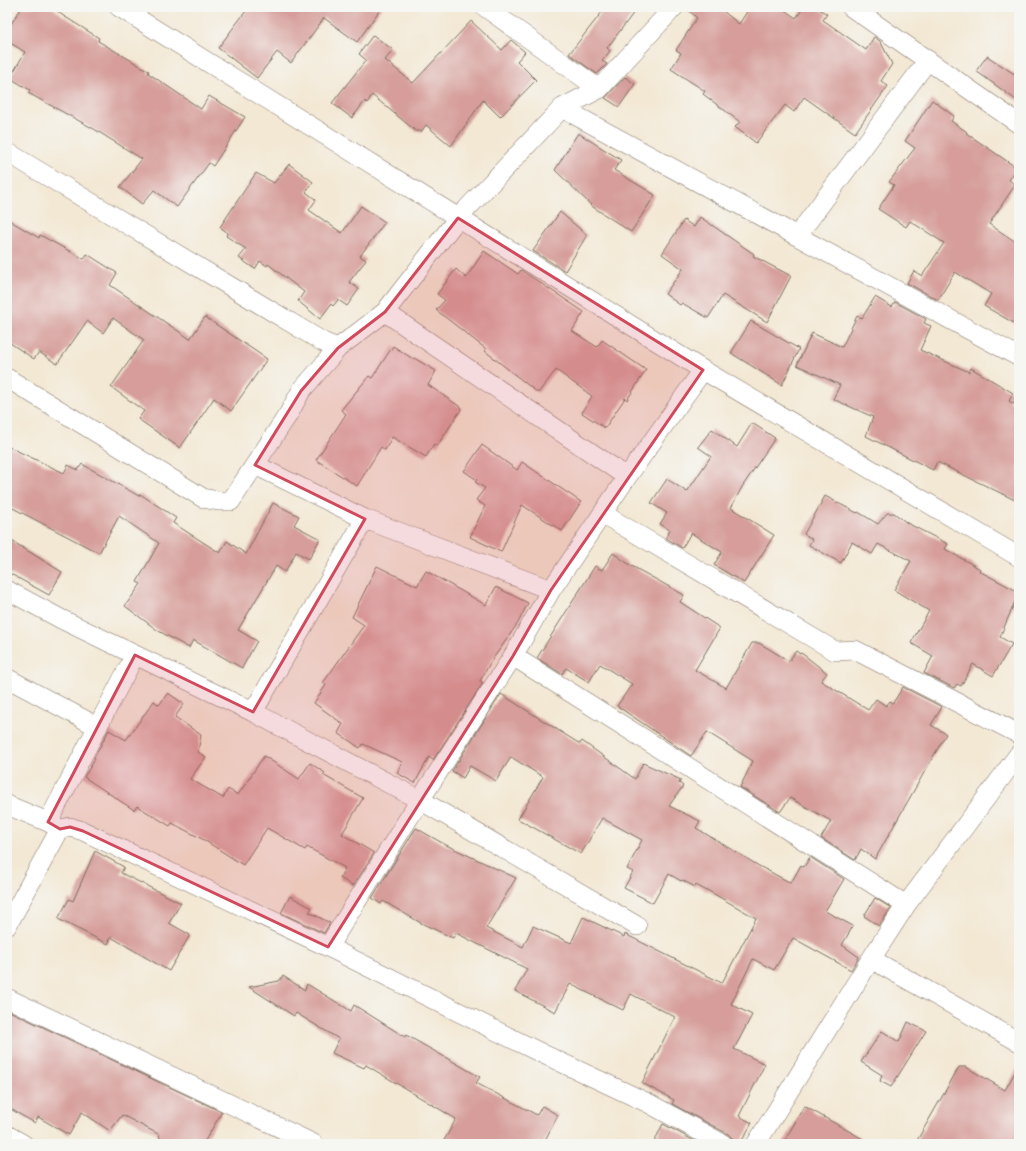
<svg xmlns="http://www.w3.org/2000/svg" width="1026" height="1151" font-family="'Playpen Sans',sans-serif">
  <style>
    .building { fill: #d69d9a }
    .lines { fill: none; stroke-linecap: round; stroke-linejoin: round }
    .street-casing { stroke: #7b6c5e; stroke-width: 20 }
    .street { stroke: #fff; stroke-width: 19 }
    .marked { fill: #d1495b; fill-opacity: 0.2; stroke: #d1495b; stroke-width: 3; stroke-linejoin: round }
  </style>
  <rect width="100%" height="100%" fill="#f6f6f2"/>
  <filter id="ink" filterUnits="userSpaceOnUse"><feTurbulence type="fractalNoise" baseFrequency=".025" numOctaves="2"/><feDisplacementMap in="SourceGraphic" scale="8" xChannelSelector="R" yChannelSelector="G"/><feConvolveMatrix kernelMatrix="1 2 1 2 8 2 1 2 1" color-interpolation-filters="sRGB"/></filter>
  <filter id="wash" filterUnits="userSpaceOnUse"><feTurbulence type="fractalNoise" baseFrequency=".012" numOctaves="4" result="noise"/><feDisplacementMap in="SourceGraphic" scale="16" xChannelSelector="R" yChannelSelector="G"/><feGaussianBlur stdDeviation="0.9" result="paint"/><feColorMatrix in="noise" values="0 0 0 0 0 0 0 0 0 0 0 0 0 0 0 0 0 1.4 0 .05"/><feComposite in="paint" operator="in"/></filter>
  <g filter="url(#wash)">
    <rect width="100%" height="100%" fill="#f3e8d4"/>
    <g id="blocks">
      <path class="building" d="M22 7H52L62 15 99 38 98 41 149 71 148 73 201 109 209 96 245 117 213 166 209 163 177 207 154 190 142 204 120 187 142 159 94 129 28 93 30 90 10 78 25 52 7 41V30Z
        M249 7H382L357 42 324 18 291 63 277 52 257 78 218 48Z
        M606 7H638L607 48 610 51 602 61 607 64 597 74 569 54Z
        M685 7H718L739 24 750 7H780L796 18 804 7H816L827 14 823 20 866 50 874 37 880 41 892 64 881 81 888 86 855 133 804 97 794 112 785 105 756 143 735 127 740 122 703 94 705 91 671 69 681 53 676 50 697 18Z
        M471 21 502 50 511 40 525 52 517 61 536 80 500 117 483 100 451 146 426 125 421 132 418 130 417 132 372 95 367 103 365 101 352 118 332 103 366 60 359 54 373 35 393 50 385 60 413 83Z
        M987 56 1019 77V102L976 71Z
        M625 77 635 84 619 107 605 98Z
        M932 100 954 116 951 121 967 132 966 133 1017 168 1009 180 1015 185 989 224 1019 244V326L984 306 991 294 955 272 938 300 907 283 914 271 922 276 944 243 910 221 906 227 878 209 894 185 889 182 915 148 905 141Z
        M578 133 621 160 614 170 655 195 631 232 593 207 555 170Z
        M289 164 313 182 306 192 316 200 309 210 342 233 361 206 385 222 360 256 366 260 349 282 359 289 347 306 338 300 333 306 331 304 320 319 298 301 304 292 268 264 267 266 260 261 255 269 239 258 246 249 226 236 228 233 220 227 256 173 274 183Z
        M560 212 587 235 565 271 533 251Z
        M700 217 754 254 753 256 791 276 767 322 723 295 708 318 682 303 680 305 665 294 683 269 662 254 684 220 694 227Z
        M7 219 39 238 40 235 84 259 87 254 117 273 110 285 190 339 205 317 267 359 231 411 214 398 180 448 138 419 144 411 111 387 144 340 113 318 103 333 87 321 57 364 39 352 34 359 7 341Z
        M484 251 518 274 521 270 584 312 572 331 597 347 602 340 646 370 627 400 625 398 605 428 582 413 592 396 556 370 538 393 485 351 486 349 436 310 445 300 437 294 456 269 466 278Z
        M875 297 892 307 895 302 926 319 924 323 931 326 920 350 969 372 971 368 1013 393 1009 401 1019 407V502L937 462 933 470 866 436 873 417 833 399 840 385 797 365 812 333 842 347 857 316 862 318Z
        M751 321 799 349 782 385 731 353Z
        M393 346 413 359 414 358 436 371 428 385 462 408 437 446 434 444 426 457 392 437 385 450 381 447 357 486 316 460 346 414 341 410 369 376 372 378Z
        M752 423 775 438 742 487 731 508 774 535 744 583 714 565 722 552 691 533 682 548 666 538 670 530 660 524 667 513 651 503 667 479 687 492 711 456 698 447 712 429 737 447Z
        M482 445 517 470 522 462 581 502 562 531 522 505 501 552 470 537 485 506 476 500 485 488 475 482 477 480 464 471Z
        M7 446 64 473 68 465 78 470 82 464 139 496 140 494 176 518 173 523 220 553 227 541 246 554 273 503 299 516 294 525 320 539 309 559 296 552 285 572 276 566 238 630 257 641 242 668 193 640 189 648 157 630 125 606 141 584 137 582 159 543 119 516 99 553 7 505Z
        M825 496 857 513 858 512 878 524 887 513H894L907 523 948 544 945 549 980 569 979 571 1019 592 1000 637 1012 644 993 676 973 664 961 686 957 684 954 688 924 673 933 656 911 643 929 611 894 590 911 561 878 544 872 554 852 542 841 563 809 545 812 539 804 534Z
        M7 538 62 572 49 595 7 572Z
        M613 553 630 565 684 595 680 602 720 628 695 670 726 688 752 643H759L789 661 796 651 800 654 801 653 804 655 827 673 821 681 868 710 876 699 886 706 890 701 893 703 903 687 942 707 931 725 946 734 875 859 861 849 855 860 821 838 831 821 790 798 780 812 740 787 753 761 707 732 691 756 617 706 632 684 600 664 589 682 566 668 562 674 537 658 595 566 602 570Z
        M377 566 417 586 426 571 486 605 496 587 528 603 518 623 490 663 480 681 483 683 433 760 429 757 415 783 397 773 402 762 363 744 360 748 338 733 343 724 314 703 326 685 323 683 364 625 352 617Z
        M168 693 184 704 175 717 201 735 198 752 206 757 190 779 223 798 228 789 238 795 264 756 299 779 310 763 325 773 323 775 363 798 342 834 374 853 353 886 340 878 345 868 307 847 305 850 267 828 243 865 204 840 172 823 170 826 137 806 134 810 84 777 95 759 94 758 109 730 126 740 154 701 159 705Z
        M501 694 580 744 582 741 635 779 643 763 681 780 679 783 683 786 669 806 700 821 696 828 759 866 791 883 801 865 804 867 810 857 844 879 825 911 853 926 842 945 859 957 851 970 793 938 774 970 753 959 731 1004 752 1015 734 1049 765 1064 739 1116 752 1123 740 1144H734L733 1139 728 1134 672 1104 674 1100 642 1083 675 1017 631 994 623 1010 570 984 555 1012 515 991 527 969 456 933 453 938 421 923 383 901 381 904 372 898 416 828 444 844 516 878 486 928 523 947 533 926 571 943 583 917 624 937 625 934 722 983 756 918 707 890V891L696 885 695 887 682 880 681 881 669 874 653 903 624 888 633 872 627 869 642 840 602 818 581 854 518 819 543 777 511 757 496 781 470 766 463 778 452 771Z
        M95 851 124 867 121 873 181 903 169 923 190 935 169 971 111 937 108 944 58 919 69 899 73 901Z
        M290 896 312 908 309 912 330 923 324 933 281 913Z
        M875 898 891 908 879 926 864 916Z
        M283 976 305 990 307 984 351 1011 354 1005 405 1037 406 1035 480 1077 476 1083 537 1115 542 1106 558 1115 543 1144H442L456 1119 366 1065 364 1068 332 1053 339 1039 296 1013 294 1016 249 987 279 981Z
        M7 1010 222 1112 203 1144H170L159 1137 160 1135 122 1115 110 1131 82 1112 69 1135 38 1117 35 1123 7 1107Z
        M908 1022 926 1031 891 1087 880 1081 882 1075 861 1062 882 1031 899 1042Z
        M1019 1065V1144H915L959 1067H966L1005 1090Z
        M804 1106 872 1144H783Z
        M663 1124 700 1144H653Z"/>
    </g>
  </g>
  <g filter="url(#ink)">
    <use href="#blocks" fill-opacity="0" stroke="#7b6c5e" stroke-width="1"/>
    <g class="lines">
      <g class="street-casing">
        <path id="street" d="M119 7 703 370 1019 557
          M485 7 599 89
          M851 7 1019 124
          M562 108 1019 357
          M7 152 323 342 338 348
          M797 236 928 60
          M385 312 627 477
          M7 378 203 498 218 501H231L289 413 301 391 338 348 385 312 458 218 562 108 599 89 674 7
          M255 465 365 519 551 590
          M603 514 835 651 855 650 1019 734
          M7 590 61 619 253 712 420 800 637 926
          M513 656 906 905
          M7 678 98 727
          M253 712 365 519
          M7 805 48 822 59 828
          M48 822 135 655
          M7 926 60 829 70 827 83 831 328 947 541 1053 650 1104 723 1144
          M328 947 420 800 513 656 551 590 627 477 703 370
          M871 959 1019 1042
          M7 998 314 1144
          M7 1135 23 1144
          M756 1144 871 959 906 905 1019 754"/>
      </g>
      <use href="#street" class="street"/>
    </g>
  </g>
  <path class="marked" d="M458 218 703 370 551 590 513 656 328 947 83 831 70 827 60 829 48 822 135 655 253 712 365 519 255 465 301 391 338 348 385 312Z"/>
  <rect width="1026" height="1151" fill="none" stroke="#f6f6f2" stroke-width="24"/>
</svg>
